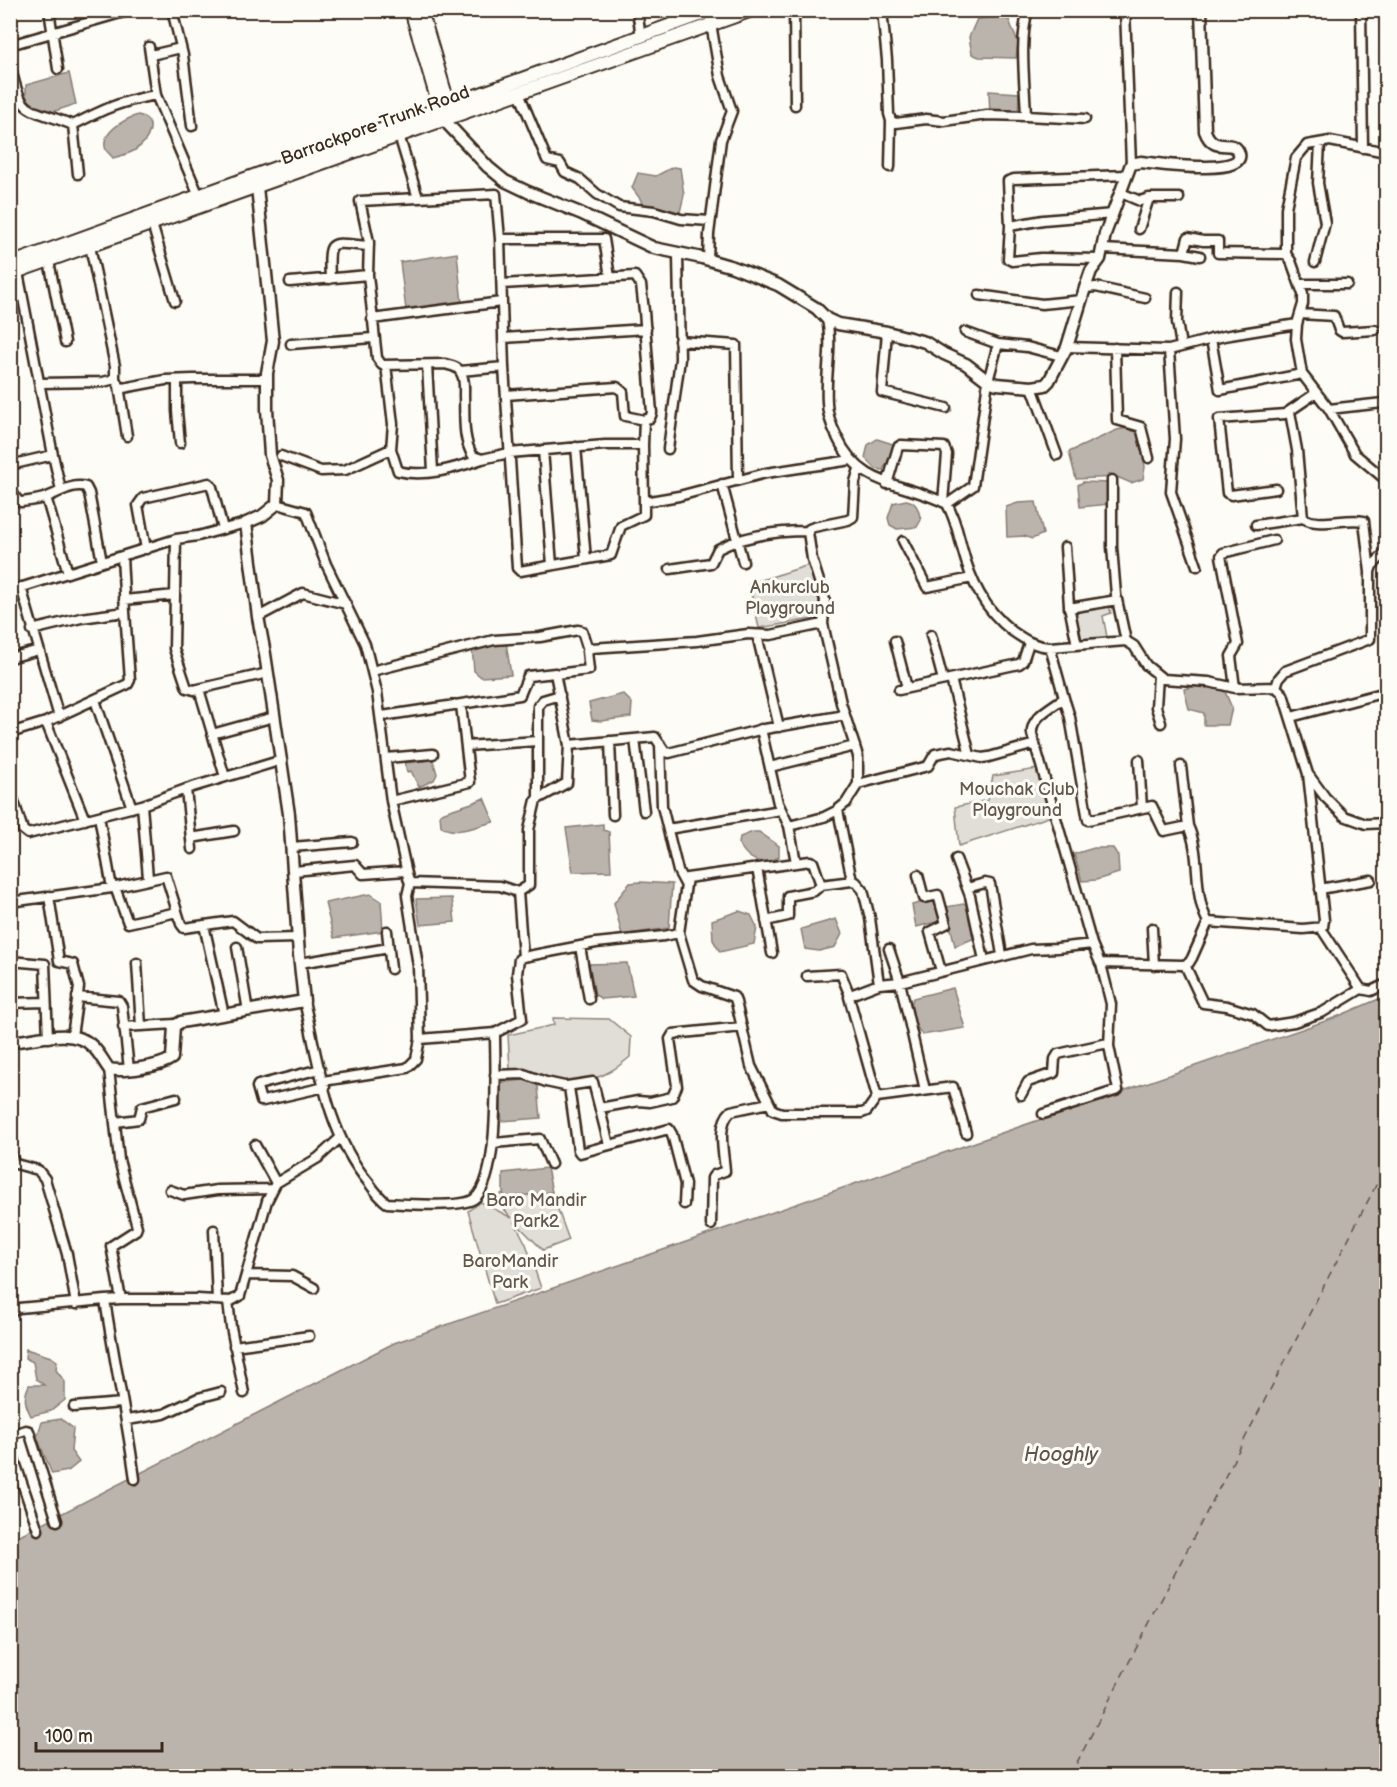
<svg xmlns="http://www.w3.org/2000/svg" width="1397" height="1787" font-family="'Balsamiq Sans',sans-serif">
  <style>
    .green { fill: #e1ded7; stroke: #8e847a; stroke-width: 1.5 }
    .water { fill: #bbb4ad; stroke: #887d74; stroke-width: 1.5 }
    .lines { fill: none; stroke-linecap: round; stroke-linejoin: round }
    .ferry { stroke: #615349; stroke-width: 1.5; stroke-dasharray: 8 6; stroke-linecap: butt }
    .street-casing { stroke: #3b2a1e; stroke-width: 13 }
    .secondary-casing { stroke: #3b2a1e; stroke-width: 15 }
    .primary-casing { stroke: #3b2a1e; stroke-width: 16 }
    .street { stroke: #fdfcf7; stroke-width: 8 }
    .secondary { stroke: #fdfcf7; stroke-width: 10 }
    .primary { stroke: #fdfcf7; stroke-width: 12 }
    .labels { text-anchor: middle; stroke-width: 6; stroke-linejoin: round; paint-order: stroke }
    .street-label { font-size: 18px; fill: #3b2a1e; stroke: #fdfcf7 }
    .park-label { font-size: 18px; fill: #64574c; stroke: #fdfcf7 }
    .water-label { font-size: 20px; font-style: italic; fill: #615349; stroke: #fdfcf7 }
  </style>
  <rect width="100%" height="100%" fill="#fdfcf7"/>
  <filter id="ink" filterUnits="userSpaceOnUse"><feTurbulence type="fractalNoise" baseFrequency=".0167" numOctaves="2"/><feDisplacementMap in="SourceGraphic" scale="12" xChannelSelector="R" yChannelSelector="G"/><feConvolveMatrix kernelMatrix="1 2 1 2 8 2 1 2 1" color-interpolation-filters="sRGB"/></filter>
  <g filter="url(#ink)">
    <path class="green" d="M809 565 819 590V618L759 628 749 584Z
      M1108 601 1111 613 1103 616 1107 637 1079 640 1070 608Z
      M1037 769 1052 816 959 846 955 807 988 800 993 776Z
      M553 1018 609 1019 631 1037 630 1057C624 1062 618 1067 611 1071 580 1090 542 1078 510 1069L508 1035 554 1025Z
      M549 1185 569 1240 543 1250 514 1221 526 1244 541 1288 495 1304 468 1211 481 1202 512 1218 500 1205 501 1194Z"/>
    <path class="water" d="M998 17 1009 20 1018 43 1016 58 979 57 972 54 969 37 977 19Z
      M69 73 76 104 49 113 30 107 26 95V85Z
      M989 91 1019 93 1018 115 990 117Z
      M138 115C159 120 149 141 135 150 129 154 120 156 113 158 111 155 108 153 106 150 99 133 125 119 138 115Z
      M673 167 680 168 684 195 680 212 642 208 641 200 632 188 638 173 656 176Z
      M457 253 462 304 406 310 400 262Z
      M1127 428 1140 432 1145 467 1143 479 1131 483 1117 477 1076 479 1069 452 1117 430Z
      M877 439 896 445 883 470 876 469 865 458 868 445Z
      M1083 482 1109 483V504L1080 507 1078 485Z
      M906 500C918 502 918 510 921 520L917 527 897 529 890 525 888 518 893 503Z
      M1036 502 1043 534 1032 539 1024 536 1007 537 1006 507 1018 503Z
      M506 642 511 675 481 677 474 671 472 647Z
      M1205 684 1223 687 1232 708 1228 725H1204V713L1189 709 1184 689Z
      M623 694 632 703 631 717 601 721 592 720 589 703Z
      M433 760 437 774 434 780 419 787 411 771 407 772 405 763Z
      M484 798 494 822C478 825 455 837 441 826L440 814C455 807 468 806 484 798Z
      M603 824V830L609 832 611 871 573 872 566 828Z
      M753 832H759L779 846V857C761 867 748 860 739 844L740 837Z
      M1094 848H1113L1118 856 1119 873 1096 880 1082 881 1074 854Z
      M640 882 672 884 669 928 622 935 614 903 630 883Z
      M370 894 381 901 383 931 334 938 325 903Z
      M452 898 455 922 420 925 416 899Z
      M938 898 944 920 916 927 912 905Z
      M969 903 975 938 955 946 946 907Z
      M739 911 751 915 757 927 754 944 720 952 713 940 712 920Z
      M836 919 842 934 835 947 819 951 805 949 801 929Z
      M627 963 634 996 602 999 595 995 589 964Z
      M953 988 965 1028 922 1035C912 1018 907 1021 913 998Z
      M1386 996V1776H11L10 1540 394 1343 1334 1018Z
      M531 1079 538 1087 541 1118 502 1121 498 1083Z
      M547 1168 552 1192 505 1198 503 1192V1173Z
      M26 1349 51 1357 57 1361 56 1370 65 1382V1400L51 1411 31 1416C25 1404 23 1398 29 1385H44L36 1379 33 1362 25 1358Z
      M61 1419 73 1428 71 1451 79 1462 68 1471 52 1474 37 1437 42 1422Z"/>
    <g class="lines">
      <path class="ferry" d="M1070 1776 1386 1166"/>
      <g class="street-casing">
        <path id="street" d="M49 10 58 69
          M637 10 641 37
          M794 10 795 105
          M882 10 887 60 889 114 891 121 896 123 926 119 944 121 987 115 1026 116C1025 83 1019 41 1028 10
          M1125 10 1131 164
          M1361 10 1363 148
          M173 14 183 55 192 126
          M10 45 131 10
          M149 47 156 95
          M151 55 181 48
          M10 63C22 120 26 105 73 125 104 109 121 101 156 95L199 196
          M519 93 547 160 560 163 565 172 580 179 597 194 619 207 654 211 681 219 710 221
          M1026 116 1085 119
          M73 125 78 174
          M398 132 418 198
          M1386 152 1330 141 1307 145 1296 158 1286 208V254L1291 261 1303 294V304L1297 324 1296 339 1302 374 1329 409 1355 454 1386 480
          M890 167 891 121
          M1121 193 1140 201 1149 198 1139 229
          M1149 198H1179
          M152 224 175 301
          M1010 226 1008 181 1014 179 1126 175
          M500 239H604L610 277
          M1385 247H1386
          M1102 249 1184 253 1188 238 1203 241H1218V253L1286 254
          M1184 253 1200 256
          M708 259 709 234 721 140 732 111 720 76 709 12
          M1100 259 1041 258 1012 261 1008 259 1010 226 1043 220 1113 214
          M49 261 65 342
          M1315 262 1325 223 1318 183 1320 143
          M368 275 377 358 382 365 445 364C451 366 458 366 461 373 465 379 464 388 464 396 465 416 462 439 473 456L482 459 509 453 605 445H643L644 502
          M330 279C328 236 329 243 369 246
          M290 282 368 275 369 242 360 201 496 194 500 239 504 367 517 568 520 571 611 555 621 526 644 515V502L679 496 766 473 851 460
          M502 284 635 276 641 285 644 311 652 413 650 418 644 420
          M1301 284H1347
          M1085 288 1096 287 1145 298
          M1178 292 1177 322 1181 346
          M979 295 1042 304 1082 300
          M1300 314 1334 316 1339 330 1342 332 1375 330
          M372 319 501 302
          M827 319C833 348 825 374 827 402 827 414 832 427 837 437 862 490 903 481 947 504 955 518 958 533 962 548 971 582 984 609 1012 631 1025 640 1034 646 1050 647L1126 641 1134 646 1146 665 1163 679 1209 682 1235 688 1276 687 1283 694 1308 774 1325 797 1344 816 1366 824 1386 823
          M887 332 882 392 946 408
          M965 332 998 344 1027 347 1061 356
          M503 338 646 329
          M1211 339 1220 390 1302 374
          M679 341 736 345 738 480
          M291 344 373 338
          M1067 347 1169 350 1224 336 1297 324
          M1115 348 1117 420 1141 427 1149 458
          M1169 350 1175 439 1171 492 1197 566
          M386 365 393 424 391 449 398 471C425 478 456 468 482 459
          M427 365 433 471
          M460 371 504 367
          M115 379 119 386 123 388 165 380 193 379H267
          M177 380V411L180 443
          M40 383 103 382 115 379V366L90 246
          M119 386 127 436
          M1032 387 1057 455
          M506 395 617 387 623 392 625 416 644 420 643 445
          M1329 409 1383 403
          M1290 412 1297 450 1303 518C1320 528 1345 517 1364 521L1370 572
          M576 447 586 559
          M668 449 680 359 678 255
          M543 450 552 565
          M53 455 61 490
          M281 456 321 471 345 470 391 449
          M10 465 53 455 18 272
          M1112 480V547L1116 595 1126 641
          M722 484 743 562
          M887 484 898 447 901 445 944 447 947 454 943 502
          M10 489 18 501 21 502C30 501 39 500 47 497 59 493 72 483 86 487L89 493 102 562
          M1276 489 1231 495 1227 493 1219 419 1285 414 1316 393
          M46 497 68 573
          M277 504 306 512 326 564 365 644 377 692 391 801 408 878 410 883 407 896 418 966 420 1039 495 1033
          M947 504 973 486 988 381 998 344
          M1256 525 1303 518
          M176 539 174 649 187 688 194 690 268 673
          M903 541 927 587 972 578
          M1065 547 1069 606 1077 645
          M146 549 138 505 143 498 209 483 212 487 223 529
          M122 556 125 612
          M670 569 711 563 718 549C745 535 778 531 809 531
          M21 587 59 717
          M10 591 176 539 198 536 246 523
          M124 600 175 595
          M1069 608 1117 600
          M258 617 303 593 346 604
          M32 630 81 618 125 612 130 680 128 684 46 722
          M757 635 779 727
          M931 635 943 680
          M895 641 907 688
          M1050 647 1064 698C1052 707 1030 717 1032 734L1092 944 1100 963 1183 965 1189 963 1192 958 1208 922 1303 929 1323 927 1324 920 1308 774
          M10 658 39 650
          M372 671 494 640 540 637 578 630 582 631 588 650
          M556 674 589 670 587 651 591 648 697 641 748 634 771 635 823 624
          M1158 676 1156 707 1161 723
          M951 679 970 755
          M1276 687 1279 678 1285 671 1370 639V572L1372 566 1386 552
          M1235 688 1231 656 1238 644 1221 556 1223 553 1274 540
          M199 689 225 777
          M899 690 1019 664 1023 661 1029 643
          M1064 698 1070 717 1088 820 1152 806 1164 831 1188 826C1202 856 1192 893 1208 922
          M95 700 132 808
          M382 716 520 695 528 676 555 673 569 745
          M1291 717 1386 692
          M761 729 778 803 789 826
          M10 733 46 722 85 820
          M212 734 274 717
          M635 739 644 811
          M610 741 613 815
          M660 744 662 806 678 871 685 884
          M466 746 537 741
          M386 758 433 754
          M1139 760 1142 808
          M1181 766 1188 826
          M770 767 855 746
          M858 784 928 766 935 754 951 751 982 758 989 757 1035 744
          M10 789 23 830 28 834 142 805 186 789 282 760
          M186 789 192 849
          M538 798V706L543 700 560 695
          M391 801 470 782 461 705
          M142 805 148 878
          M838 810 852 881
          M99 816 112 888
          M668 829 781 810
          M191 838 234 831
          M292 847 352 842
          M956 859 970 896 984 960
          M796 862 789 826 824 817 836 811 846 803 858 784V756L841 703 832 663 823 624 825 600 812 559 808 532 809 529 814 527 848 520 853 517 855 482 859 469
          M757 868 772 953
          M294 871 355 865 363 874 406 871
          M918 875 924 898 938 895 946 924 930 932 941 971
          M410 883 500 886 518 892 523 957
          M115 887 128 923 177 912
          M967 888 985 883 990 884 1002 955
          M1320 889 1371 880
          M518 892 529 885V830L536 800 567 783 569 745 655 737 665 752 669 753 759 730 845 715
          M49 896 59 961 73 964 79 987 72 1036
          M10 902 112 888 166 876 181 924 184 928 233 921 257 939 298 938
          M766 921 788 916V896L814 891 821 885
          M204 925 224 1015
          M1152 928 1154 965
          M1321 928 1361 989 1371 991 1386 984
          M387 931 391 969
          M580 946 589 999
          M237 947 248 1011
          M889 949 900 982 925 1090
          M10 961 45 964 48 1038
          M137 963 141 1026
          M300 963 389 948
          M1185 965 1203 1003 1227 1006 1253 1014 1268 1026 1294 1022 1323 1012 1361 989
          M807 976 841 974 850 996
          M879 984 900 982 1031 949 1057 948 1092 944
          M77 997 119 1001 122 1006 129 1069
          M304 1001C319 1063 326 1132 369 1183 374 1190 380 1198 387 1203 405 1204 461 1208 474 1199 501 1179 495 1066 495 1033L522 1019 517 974 519 959 523 957 596 943 664 936 679 933 693 980 702 986 734 997 736 1002 751 1066 773 1110 782 1113H862L867 1111 877 1097 849 997 853 994 879 984 870 918 863 890 856 882 852 881 821 885 813 862 810 861 687 878 679 933
          M10 1003 46 1002
          M123 1027 176 1024
          M109 1069 119 1160 137 1227 136 1230 111 1246 121 1299
          M320 1069 258 1085 257 1087 261 1101H263L325 1087
          M495 1075 524 1074 546 1082 569 1087 578 1150 580 1153 669 1129 672 1134 685 1184 684 1204
          M323 1081 407 1068 416 1059 420 1039
          M567 1086 593 1082 609 1145
          M1021 1095 1028 1082 1054 1073 1055 1059 1058 1054 1108 1043
          M877 1097 953 1087 966 1133
          M600 1108 638 1101 650 1102 672 1097 677 1086 670 1039 673 1034 742 1027
          M1043 1114 1118 1090 1109 1046 1111 1004 1101 964
          M116 1122 139 1119 142 1107 176 1098
          M493 1143 540 1139 551 1164
          M255 1145 276 1183
          M10 1151 13 1160 10 1164
          M12 1163 38 1170 45 1179 67 1254 76 1304
          M170 1190 184 1195 217 1190 272 1189
          M711 1225 712 1178 714 1175 725 1171C724 1153 716 1125 731 1111L769 1103
          M214 1230 217 1300
          M247 1275 292 1276 314 1288
          M105 1300 121 1299H198L231 1301 240 1296 267 1201 276 1183 318 1158 340 1138
          M228 1301 231 1327 244 1393
          M10 1312 19 1308 105 1300C114 1360 127 1419 135 1479
          M234 1346 309 1336
          M74 1407 122 1403
          M127 1420 164 1414 198 1398 221 1392
          M10 1435 26 1430 29 1431 57 1521
          M10 1447 38 1530"/>
      </g>
      <g class="secondary-casing">
        <path id="secondary" d="M444 120 488 167 505 181 528 192 580 213 654 248 702 258 733 267 778 285 816 308 827 319 838 324 887 332 925 342 944 354 966 364 988 381 997 384 1032 387 1045 385 1049 381 1067 347 1085 288 1091 271 1100 259 1105 234 1131 164 1141 162C1152 163 1252 178 1238 151 1231 138 1214 155 1205 131L1201 10
          M10 1042C35 1040 73 1027 92 1046 99 1052 103 1061 109 1069 123 1072 160 1067 172 1058L174 1026 181 1022 304 1001 299 955 289 814 265 654 258 617 246 523 262 516 277 504 278 480 270 455 267 409V373L273 341 257 187"/>
      </g>
      <g class="primary-casing">
        <path id="primary" d="M411 10 442 116
          M421 10 451 113
          M10 264 713 10
          M10 274 752 10"/>
      </g>
      <use href="#street" class="street"/>
      <use href="#secondary" class="secondary"/>
      <use href="#primary" class="primary"/>
    </g>
  </g>
  <g class="labels">
    <g class="street-label">
      <text transform="translate(375 125) rotate(-20)" y="6">Barrackpore Trunk Road</text>
    </g>
    <g class="park-label">
      <text x="790" y="593">Ankurclub<tspan x="790" dy="21">Playground</tspan></text>
      <text x="1017" y="795">Mouchak Club<tspan x="1017" dy="21">Playground</tspan></text>
      <text x="536" y="1206">Baro Mandir<tspan x="536" dy="21">Park2</tspan></text>
      <text x="510" y="1267">BaroMandir<tspan x="510" dy="21">Park</tspan></text>
    </g>
    <g class="water-label">
      <text x="1061" y="1461">Hooghly</text>
    </g>
  </g>
  <rect width="1397" height="1787" fill="none" stroke="#fdfcf7" stroke-width="36"/>
  <rect x="18" y="18" width="1361" height="1751" fill="none" stroke="#3b2a1e" stroke-width="2" filter="url(#ink)"/>
  <path d="M36 1742v9h126v-9" fill="none" stroke="#3b2a1e" stroke-width="3"/>
  <text x="45" y="1742" font-size="18" fill="#3b2a1e" stroke="#fdfcf7" stroke-width="4.5" paint-order="stroke">100 m</text>
</svg>
